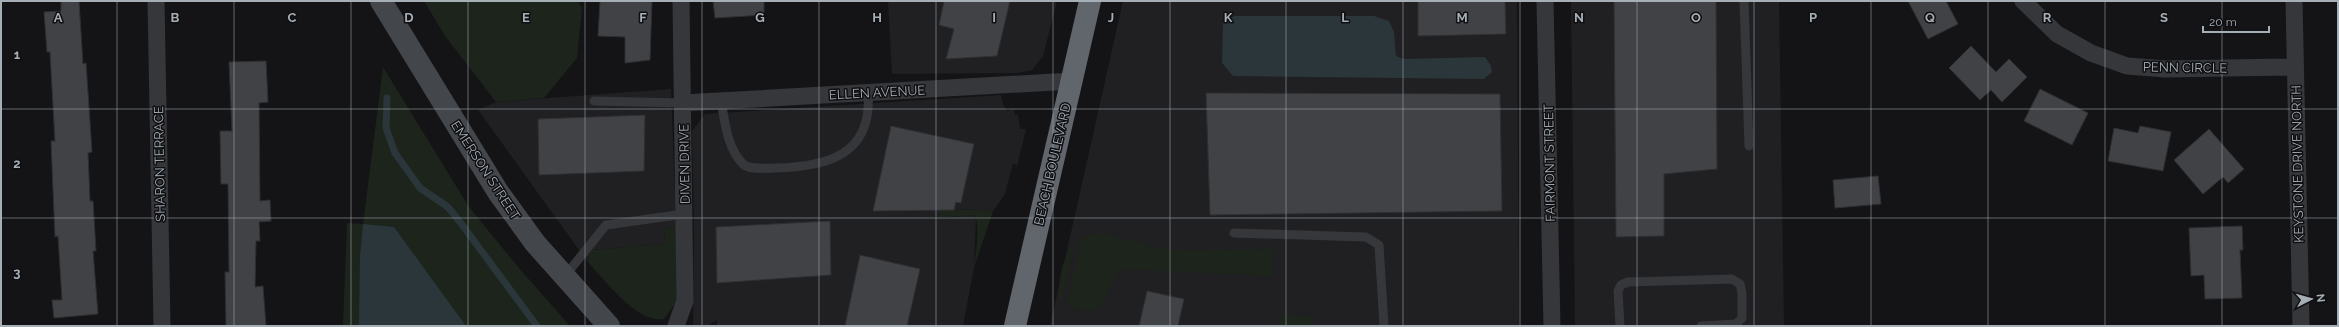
<svg xmlns="http://www.w3.org/2000/svg" width="2339" height="327" font-family="Raleway,sans-serif">
  <style>
    .built { fill: #202023 }
    .green { fill: #1c241c }
    .water { fill: #2a363a }
    .lines { fill: none; stroke-linecap: round; stroke-linejoin: round }
    .stream { stroke: #2a363a; stroke-width: 7 }
    .building { fill: #404246; stroke: #2e2f32 }
    .lane { stroke: #35373b; stroke-width: 9 }
    .street { stroke: #35373b; stroke-width: 17 }
    .secondary { stroke: #43464b; stroke-width: 22 }
    .highway { stroke: #61666c; stroke-width: 22 }
    .grid { fill: none; stroke: #a6aeb6; stroke-width: 1; stroke-opacity: 0.55 }
    .labels { text-anchor: middle; stroke-width: 3; stroke-linejoin: round; paint-order: stroke }
    .street-label { font-size: 13px; fill: #a6aeb6; stroke: #0f0f11 }
    .grid-label { font-size: 13px; text-anchor: middle; font-weight: bold; fill: #a6aeb6; stroke: #0f0f11; stroke-width: 3; stroke-linejoin: round; paint-order: stroke }
  </style>
  <rect width="100%" height="100%" fill="#141416"/>
  <path class="built" d="M888 1H1057L1043 56 1032 70 1017 73 892 74Z
    M1123 1H1517L1519 326H1050Z
    M1571 1H1779L1784 326H1575Z
    M671 89 676 228 665 229 664 244 591 250 587 261 478 110 496 102Z
    M1001 95 1004 107 1008 111 1014 109 1015 115H1018L1020 129H1026L1017 166 1013 163 1005 194 993 211 983 209 940 210V218L974 215 976 218 974 268 963 326H717V320L707 326H693L694 224 692 131 705 114Z"/>
  <path class="green" d="M424 1H578L582 8 577 58 544 98 496 102 445 36Z
    M383 67 469 207 519 268 570 326H343L347 223 363 224Z
    M983 209 993 211 974 268C975 256 981 225 974 215L940 218 939 210Z
    M676 228 677 301 664 319C637 324 604 279 587 261L591 250 664 244 665 229Z
    M1093 234H1108L1166 250 1273 249V276L1121 269C1096 296 1119 321 1066 306L1082 238Z
    M1075 243 1060 305C1056 290 1062 254 1075 243Z
    M1282 314 1312 316V326H1279Z"/>
  <path class="water" d="M1234 16H1374L1389 21 1394 32 1396 56 1403 59 1485 57 1491 66 1492 72 1484 79 1233 76 1222 63 1223 23Z
    M363 224 394 227 466 326H359L360 256Z"/>
  <g class="lines">
    <path class="stream" d="M387 98 386 128 395 153 420 188 448 207 460 222 537 326"/>
  </g>
  <path class="building" d="M61 1H79L83 64 86 63 92 152 88 153 90 201H93L96 251H93L98 314 54 318 52 300H62L58 236 55 237 51 141H55L50 52H47L44 12 61 11Z
    M600 1H652L650 60 625 63V37L598 36Z
    M713 1H764V15L715 18Z
    M944 1H1010L997 56 946 59 954 29 939 25Z
    M1418 1H1505L1506 34 1418 36Z
    M1614 1H1716L1717 169 1664 174V236L1616 237Z
    M1908 1H1946L1958 24 1928 39Z
    M1971 46 1996 72 2009 59 2027 77 2002 102 1991 90 1980 100 1949 68Z
    M266 61 268 102 259 103 260 201 270 200 271 221 259 222 260 241H256L255 287 263 286 266 326H226L225 272H229L228 184H221L220 131H232L229 62Z
    M2040 89 2088 113 2072 145 2024 121Z
    M1206 93 1500 94 1502 211 1210 215Z
    M645 115 644 171 539 175 538 119Z
    M891 126 974 144 961 203 956 202 954 210 873 211Z
    M2140 126 2171 132 2163 171 2108 161 2114 128 2138 133Z
    M2209 129 2244 169 2228 183 2223 177 2203 194 2174 160Z
    M1878 176 1881 204 1835 208 1833 180Z
    M830 221 831 275 717 283 716 227Z
    M2242 226 2243 250H2240L2242 298 2205 299 2204 275 2191 276 2189 228Z
    M860 255 920 269 907 326H845Z
    M1147 291 1184 299 1178 326H1139Z"/>
  <g class="lines">
    <path class="lane" d="M1744 1 1749 146
      M594 101 683 103
      M721 101C725 122 727 148 743 164 749 170 766 168 775 168 827 167 873 155 868 92
      M1234 233 1366 237 1379 245 1384 326
      M565 276 606 225 684 214
      M1620 326 1618 291 1621 285 1628 282 1732 279 1740 284 1742 293V318L1736 324 1701 326"/>
    <path class="street" d="M156 1 162 326
      M1545 1 1552 326
      M2023 1 2057 34 2091 53 2127 66 2165 69 2295 67
      M2294 1 2301 326
      M683 103 1072 81
      M676 326 685 301 681 1"/>
    <path class="secondary" d="M381 1 498 192 535 243 609 326"/>
    <path class="highway" d="M1015 326 1090 1"/>
  </g>
  <path class="grid" d="M117 1V326M234 1V326M351 1V326M468 1V326M585 1V326M702 1V326M819 1V326M936 1V326M1053 1V326M1170 1V326M1286 1V326M1403 1V326M1520 1V326M1637 1V326M1754 1V326M1871 1V326M1988 1V326M2105 1V326M2222 1V326M1 109H2338M1 218H2338"/>
  <g class="labels">
    <g class="street-label">
      <text transform="translate(2185 67) rotate(1)" y="5">PENN CIRCLE</text>
      <text transform="translate(877 92) rotate(-3)" y="5">ELLEN AVENUE</text>
      <text transform="translate(1549 163) rotate(-91)" y="5">FAIRMONT STREET</text>
      <text transform="translate(159 164) rotate(-91)" y="5">SHARON TERRACE</text>
      <text transform="translate(684 164) rotate(-91)" y="5">DIVEN DRIVE</text>
      <text transform="translate(1052 164) rotate(-77)" y="5">BEACH BOULEVARD</text>
      <text transform="translate(2297 164) rotate(-91)" y="5">KEYSTONE DRIVE NORTH</text>
      <text transform="translate(486 170) rotate(57)" y="5">EMERSON STREET</text>
    </g>
  </g>
  <g class="grid-label">
    <text x="58" y="22">A</text>
    <text x="175" y="22">B</text>
    <text x="292" y="22">C</text>
    <text x="409" y="22">D</text>
    <text x="526" y="22">E</text>
    <text x="643" y="22">F</text>
    <text x="760" y="22">G</text>
    <text x="877" y="22">H</text>
    <text x="994" y="22">I</text>
    <text x="1111" y="22">J</text>
    <text x="1228" y="22">K</text>
    <text x="1345" y="22">L</text>
    <text x="1462" y="22">M</text>
    <text x="1579" y="22">N</text>
    <text x="1696" y="22">O</text>
    <text x="1813" y="22">P</text>
    <text x="1930" y="22">Q</text>
    <text x="2047" y="22">R</text>
    <text x="2164" y="22">S</text>
    <text x="17" y="59">1</text>
    <text x="17" y="168">2</text>
    <text x="17" y="277">3</text>
  </g>
  <rect width="2339" height="327" fill="none" stroke="#a6aeb6" stroke-width="4"/>
  <g transform="translate(2311 299) rotate(84)" stroke="#0f0f11" stroke-width="3" paint-order="stroke">
  <path d="M0-3L7 15L0 10L-7 15Z" fill="#a6aeb6"/>
  <text y="-6" font-size="11" font-weight="bold" text-anchor="middle" fill="#a6aeb6">N</text>
  </g>
  <path d="M2203 26v6h66v-6" fill="none" stroke="#a6aeb6" stroke-width="2"/>
  <text x="2209" y="26" font-size="12" fill="#a6aeb6" stroke="#0f0f11" stroke-width="3" paint-order="stroke">20 m</text>
</svg>
